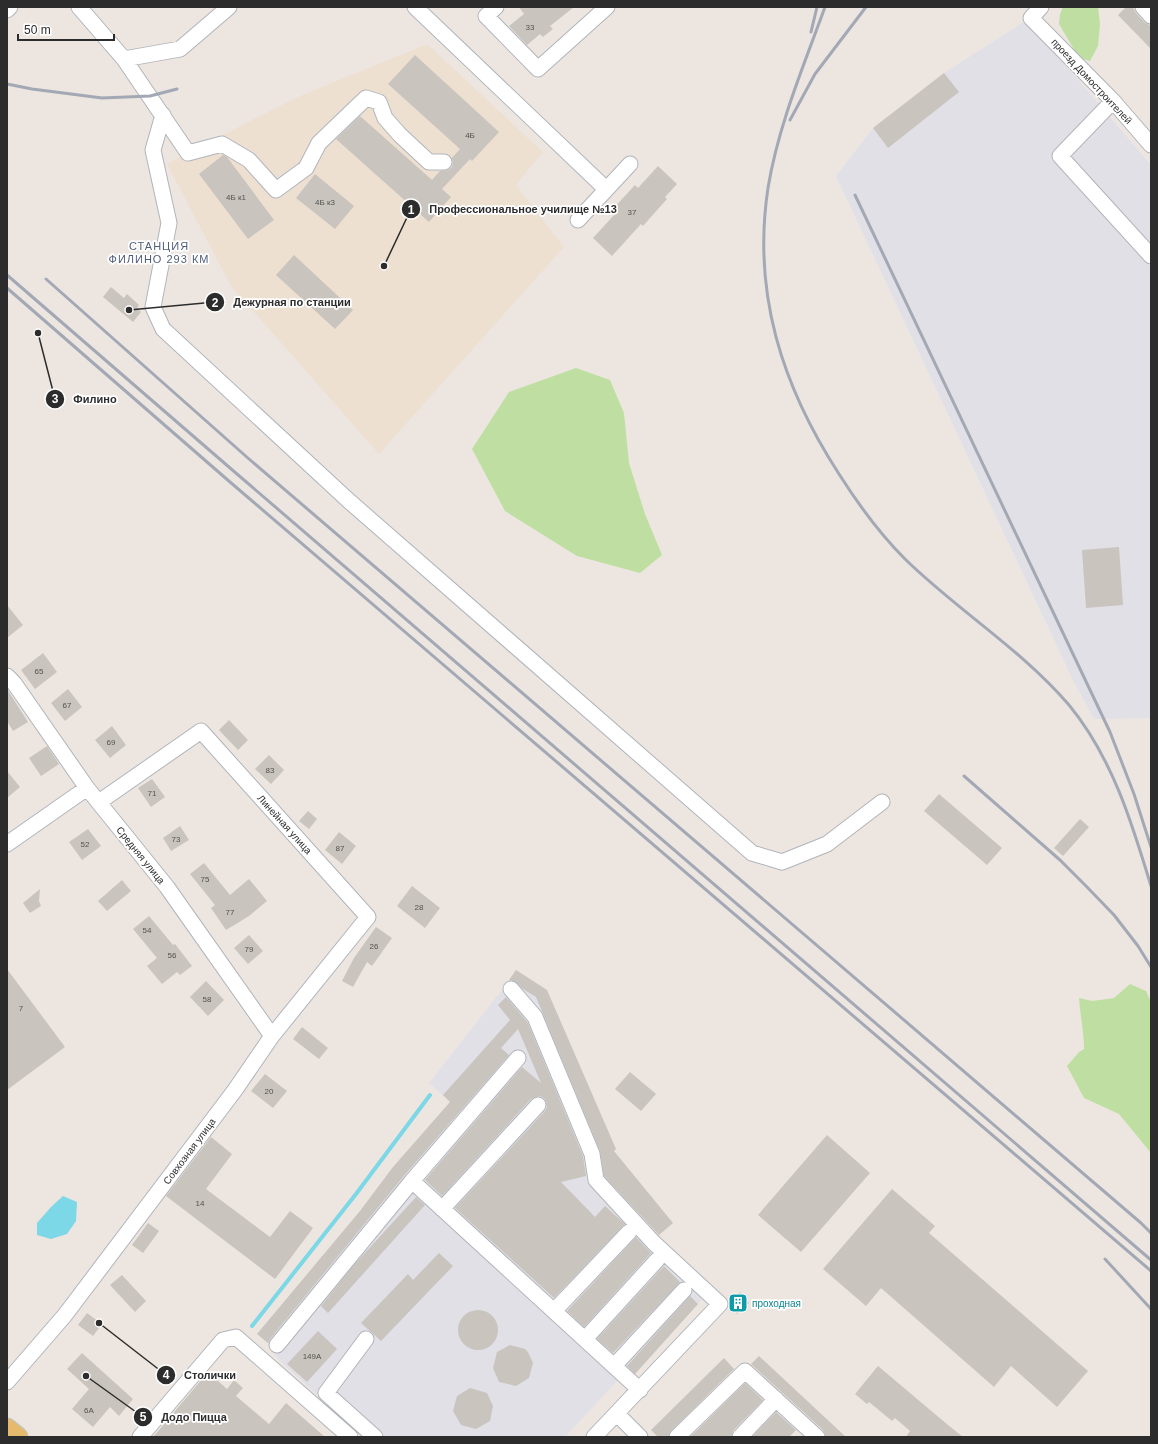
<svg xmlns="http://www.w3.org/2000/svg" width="1158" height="1444" font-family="Helvetica,sans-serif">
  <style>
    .industrial { fill: #e1e0e6 }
    .education { fill: #ede0d1 }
    .green { fill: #bedfa1 }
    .water { fill: #7cd7e6 }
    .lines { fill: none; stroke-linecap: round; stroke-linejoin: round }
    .stream { stroke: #7cd7e6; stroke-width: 4 }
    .building { fill: #c9c4be }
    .minor-casing { stroke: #b0b4bb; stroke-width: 17 }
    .major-casing { stroke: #c4c4c4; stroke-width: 21 }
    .minor { stroke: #fff; stroke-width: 15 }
    .major { stroke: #e6ba6c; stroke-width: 19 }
    .rail { stroke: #a3a8b5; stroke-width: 3 }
    .labels { text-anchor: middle; stroke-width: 3.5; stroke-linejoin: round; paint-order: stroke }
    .number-label { font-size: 8px; fill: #535250 }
    .street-label { font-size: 10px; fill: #2c2c2c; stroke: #fff }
    .culture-label { font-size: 10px; fill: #0d838f; stroke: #fff; text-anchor: start }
    .neighbourhood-label { font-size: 11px; letter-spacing: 1px; fill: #505d7a; stroke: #fff }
    .leader { fill: none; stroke: #2c2c2c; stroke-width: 1.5 }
    .callout-dot { fill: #2c2c2c; stroke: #fff; stroke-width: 1.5 }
    .mark-label { font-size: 12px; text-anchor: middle; font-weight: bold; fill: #fff }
    .callout-label { font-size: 11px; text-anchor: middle; font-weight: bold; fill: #2c2c2c; stroke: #fff; stroke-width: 3.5; stroke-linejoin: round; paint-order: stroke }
  </style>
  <rect width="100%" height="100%" fill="#ede6e0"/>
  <path class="industrial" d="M1027 20 1151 165V718L1094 719 1073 680 836 176 873 128 944 73Z
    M516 970 547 990 605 1157 596 1166 655 1238 712 1288 635 1374 618 1380 565 1437H363L278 1359 268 1343 257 1334 360 1211 393 1167 450 1102 429 1083 509 981Z"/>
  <path class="education" d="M427 44 543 152 516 185 564 247 379 454 231 286 167 164 293 99Z"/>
  <path class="green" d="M1063 7H1098L1100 24 1098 46 1090 61 1079 58 1059 24 1060 14Z
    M576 368 610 380 624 413 629 463 645 514 662 555 640 573 577 556 505 511 472 449 509 392Z
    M1130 984 1146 991 1151 1002V1153L1119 1114 1084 1098 1067 1066 1079 1052 1084 1049C1084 1031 1080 1015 1079 998L1092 1001 1114 998Z"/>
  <path class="water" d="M63 1196 77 1202 76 1221 67 1234 51 1239 37 1235V1223L51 1207Z"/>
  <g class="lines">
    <path class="stream" d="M252 1326 356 1194 430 1095"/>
  </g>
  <path class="building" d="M519 7H574L550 26 553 29 543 37 540 34 527 45 509 26 524 14Z
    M1126 7H1133L1136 13 1144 22 1151 26V49L1118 15Z
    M415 55 499 132 472 161 470 159 442 189 451 197 429 222 336 139 360 116 432 180 440 171 448 170 452 167 453 162 452 158 460 149 388 84Z
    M944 73 959 92 888 148 873 128Z
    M223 155 227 157 274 220 248 239 199 174Z
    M658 166 677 184 665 197 667 199 650 218 643 226 641 224 612 256 593 238 615 214 611 211 635 185 638 188Z
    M315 174 354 206 335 229 296 198Z
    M294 255 353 310 335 329 276 275Z
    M111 287 124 298 127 294 139 305 137 308 141 312 133 322 103 297Z
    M1119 547 1123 605 1086 608 1082 550Z
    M7 605 23 625 7 638Z
    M43 653 57 672 35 689 21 670Z
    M7 689 28 722 13 731 7 721Z
    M68 689 82 707 65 721 51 703Z
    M229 720 248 740 238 750 219 730Z
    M112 726 126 745 110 758 95 740Z
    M47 746 59 764 41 776 29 758Z
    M269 755 284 770 271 784 255 769Z
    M7 771 20 787 7 798Z
    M152 779 165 797 151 807 138 788Z
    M939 794 1002 848 987 865 924 811Z
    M308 811 317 819 309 829 299 821Z
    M1080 819 1089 827 1063 856 1054 848Z
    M180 826 189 840 171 851 163 838Z
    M88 829 101 846 82 860 69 842Z
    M339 832 356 846 342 864 325 850Z
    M204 863 230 895 249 879 267 901 249 916 226 930 211 908 215 905 190 874Z
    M122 880 131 891 107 911 98 901Z
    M412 886 440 908 425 928 397 906Z
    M40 889 39 901 41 906 30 913 23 903Z
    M149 916 173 945 175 944 192 966 180 975 177 972 162 984 147 966 157 958 133 929Z
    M376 927 392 938 372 966 367 962 353 987 342 981 354 958Z
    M249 935 263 951 248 964 234 948Z
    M7 969 65 1047 7 1090Z
    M516 970 547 990 616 1149 614 1151 673 1223 659 1235 604 1176 600 1151 536 997 523 989 514 981 509 980Z
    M206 981 224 1000 208 1016 190 997Z
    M506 997 528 1023 583 1156 586 1176 561 1182 595 1217 605 1206 625 1224 554 1298 455 1208 545 1111 547 1107 546 1102 544 1098 540 1096 535 1097 531 1099 442 1196 425 1180 522 1067 541 1083 518 1029 501 1048 509 1055 403 1177 270 1339 268 1343 257 1334 360 1211 393 1167 450 1102 443 1095 510 1020 498 1005Z
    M302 1027 328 1048 319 1059 293 1039Z
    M630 1072 656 1094 641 1111 615 1089Z
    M265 1074 287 1091 273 1108 251 1091Z
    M827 1135 870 1173 801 1252 758 1215Z
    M211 1137 232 1154 206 1189 270 1237 290 1211 313 1228 275 1279 166 1196Z
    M892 1189 935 1226 929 1233 1088 1371 1057 1407 1011 1366 994 1387 881 1288 866 1306 823 1269Z
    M416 1197 425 1205 328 1313 321 1306 352 1267Z
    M148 1223 159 1231 143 1253 132 1245Z
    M636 1237 651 1253 584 1327 567 1311Z
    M439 1253 453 1266 381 1341 361 1323 408 1274 413 1280Z
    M664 1266 680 1282 613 1353 597 1339Z
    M122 1275 146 1301 135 1312 110 1285Z
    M740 1292 749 1303 737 1314 729 1305V1302Z
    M690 1296 698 1304 635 1374 627 1366Z
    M458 1330a20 20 0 1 1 40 0a20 20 0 1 1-40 0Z
    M87 1313 102 1324 93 1336 78 1325Z
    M318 1331 337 1349 307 1382 287 1364Z
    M510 1345 525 1349 528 1352 533 1363 529 1378 516 1386 499 1382 493 1368 497 1352Z
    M82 1353 133 1399 119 1416 110 1407 93 1427 72 1409 89 1389 67 1369Z
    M759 1356 846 1437H826L823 1430 751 1364Z
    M724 1358 734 1369 671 1431 668 1437H658L651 1430Z
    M878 1366 948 1425 963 1437H906L910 1431 895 1418 892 1421 869 1402 867 1404 855 1394Z
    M208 1372 227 1389 234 1380 243 1388 236 1396 269 1424 286 1403 325 1437H153Z
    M745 1383 763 1400 733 1431 731 1437H690Z
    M470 1388 487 1393 493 1406 490 1421 476 1429 461 1425 453 1411 457 1396Z
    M776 1412 796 1430 789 1437H752Z"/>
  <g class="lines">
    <g class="minor-casing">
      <path id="minor" d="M79 7 124 59 188 153 222 144 249 160 276 190 306 168 319 143 366 98 379 102 385 118 400 135 429 162H444
        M415 7 606 189
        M496 7 486 16 538 69 607 7
        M1041 7 1031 18 1113 101 1151 145
        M1143 7 1151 16
        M7 10 10 7
        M124 59 180 49 229 7
        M1113 101 1060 156 1151 256
        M163 115 153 150 169 223 153 307 163 329 349 501 752 853 782 862 827 844 882 802
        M578 220 630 164
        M7 676 14 683 87 788 167 887 272 1036
        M7 844 87 788
        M511 989 535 1017 592 1154 596 1180 654 1243 720 1304 594 1437
        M412 1181 518 1058
        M442 1209 538 1105
        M554 1311 629 1232
        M366 1339 326 1393 375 1437
        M585 1339 657 1260
        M277 1345 412 1181 640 1390
        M614 1366 684 1290
        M7 1382 65 1315 235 1090 272 1036 368 917 201 731 99 802
        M617 1414 640 1437
        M140 1437 223 1340 236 1337 350 1437
        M677 1437 745 1371 817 1437
        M740 1437 776 1399"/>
    </g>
    <g class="major-casing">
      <path id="major" d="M7 1428 18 1437"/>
    </g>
    <use href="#minor" class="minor"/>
    <use href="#major" class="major"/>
    <path class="rail" d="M825 7C804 65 778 126 768 188 752 293 782 386 839 474 858 504 879 533 905 559 957 610 1021 649 1069 705 1112 757 1132 823 1151 886
      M811 32 817 7
      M7 84 32 89 102 98 150 96 177 89
      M790 120 815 74 866 7
      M855 195 1110 732 1134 794 1151 847
      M7 275 237 474 1151 1260
      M46 279 249 459 1141 1223 1151 1233
      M7 288 230 482 1151 1271
      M964 776 1060 860 1087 887 1114 915 1138 946 1151 967
      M1105 1259 1151 1309"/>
  </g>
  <defs>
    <g id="building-square" transform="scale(1)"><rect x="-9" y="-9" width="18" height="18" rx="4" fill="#0f9aa8" stroke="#fff"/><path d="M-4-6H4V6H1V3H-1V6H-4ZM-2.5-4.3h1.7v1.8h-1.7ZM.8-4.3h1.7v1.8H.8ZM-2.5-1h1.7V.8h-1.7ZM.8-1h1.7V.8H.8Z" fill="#fff"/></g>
  </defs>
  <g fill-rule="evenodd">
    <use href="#building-square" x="738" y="1303"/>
  </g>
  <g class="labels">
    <g class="number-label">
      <text x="530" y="30">33</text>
      <text x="470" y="138">4Б</text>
      <text x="236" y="200">4Б к1</text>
      <text x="325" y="205">4Б к3</text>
      <text x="632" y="215">37</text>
      <text x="39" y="674">65</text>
      <text x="67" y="708">67</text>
      <text x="111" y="745">69</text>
      <text x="270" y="773">83</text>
      <text x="152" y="796">71</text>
      <text x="176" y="842">73</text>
      <text x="85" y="847">52</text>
      <text x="340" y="851">87</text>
      <text x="205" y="882">75</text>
      <text x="419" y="910">28</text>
      <text x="230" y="915">77</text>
      <text x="147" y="933">54</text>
      <text x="374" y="949">26</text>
      <text x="249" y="952">79</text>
      <text x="172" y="958">56</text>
      <text x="207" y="1002">58</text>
      <text x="21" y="1011">7</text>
      <text x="269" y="1094">20</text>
      <text x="200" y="1206">14</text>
      <text x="312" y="1359">149А</text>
      <text x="89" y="1413">6А</text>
    </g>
    <g class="street-label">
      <text transform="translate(1092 81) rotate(47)" y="4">проезд Домостроителей</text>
      <text transform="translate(285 824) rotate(48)" y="4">Линейная улица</text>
      <text transform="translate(141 855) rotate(51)" y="4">Средняя улица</text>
      <text transform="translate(189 1151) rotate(-53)" y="4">Совхозная улица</text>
    </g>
    <g class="culture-label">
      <text x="752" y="1307">проходная</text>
    </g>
    <g class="neighbourhood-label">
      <text x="159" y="250">СТАНЦИЯ<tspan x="159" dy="13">ФИЛИНО 293 КМ</tspan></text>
    </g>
  </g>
  <path class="leader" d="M384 266L411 209M129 310L215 302M38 333L55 399M99 1323L166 1375M86 1376L143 1417"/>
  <g class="callout-dot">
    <circle cx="384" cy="266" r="4"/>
    <circle cx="129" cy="310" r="4"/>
    <circle cx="38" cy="333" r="4"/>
    <circle cx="99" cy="1323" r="4"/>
    <circle cx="86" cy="1376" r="4"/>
    <circle cx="411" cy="209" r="10"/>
    <circle cx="215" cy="302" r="10"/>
    <circle cx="55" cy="399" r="10"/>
    <circle cx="166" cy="1375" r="10"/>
    <circle cx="143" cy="1417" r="10"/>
  </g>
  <g class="mark-label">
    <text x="411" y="214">1</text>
    <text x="215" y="307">2</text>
    <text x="55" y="403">3</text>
    <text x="166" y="1379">4</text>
    <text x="143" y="1421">5</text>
  </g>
  <g class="callout-label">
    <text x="523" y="213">Профессиональное училище №13</text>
    <text x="292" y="306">Дежурная по станции</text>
    <text x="95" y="403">Филино</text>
    <text x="210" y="1379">Столички</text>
    <text x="194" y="1421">Додо Пицца</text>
  </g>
  <rect width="1158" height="1444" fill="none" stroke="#2c2c2c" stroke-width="16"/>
  <path d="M18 34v6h96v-6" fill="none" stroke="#2c2c2c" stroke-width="2"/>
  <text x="24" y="34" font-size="12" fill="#2c2c2c" stroke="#ffffff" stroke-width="3" paint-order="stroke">50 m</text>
</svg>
